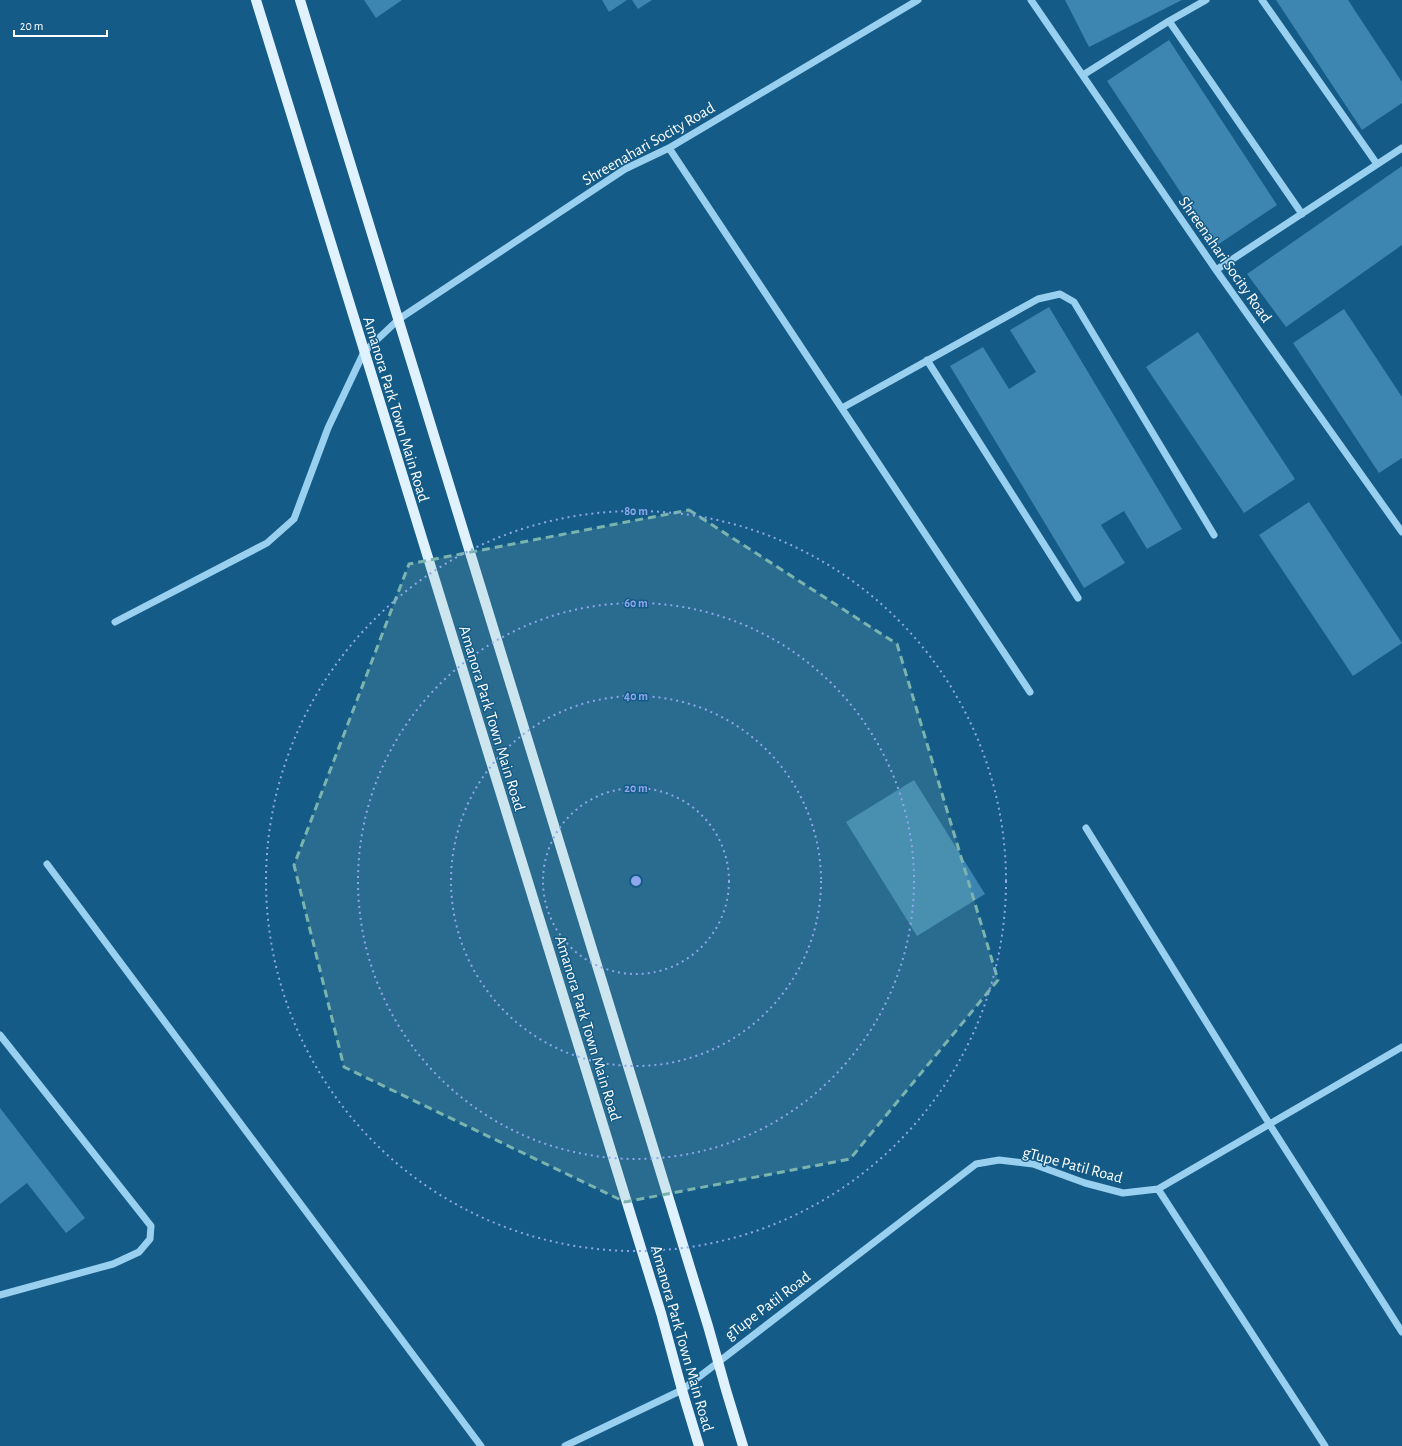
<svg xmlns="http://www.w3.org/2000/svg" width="1402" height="1446" font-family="'Alegreya Sans',sans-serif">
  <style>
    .building { fill: #3c86b1 }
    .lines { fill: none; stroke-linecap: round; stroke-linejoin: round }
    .minor { stroke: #99cfef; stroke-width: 7 }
    .major { stroke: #e1f2ff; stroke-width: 10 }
    .marked { fill: #7bb4af; fill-opacity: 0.2; stroke: #7bb4af; stroke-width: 3; stroke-dasharray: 8 5; stroke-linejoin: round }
    .ring { fill: none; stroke: #8ea6ec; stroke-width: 2; stroke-dasharray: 2 4 }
    .labels { text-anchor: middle; stroke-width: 3; stroke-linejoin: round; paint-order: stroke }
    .street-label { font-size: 16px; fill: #fff; stroke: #145b87 }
    .centre { fill: #8ea6ec; stroke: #145b87; stroke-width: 2 }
    .ring-label { font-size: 12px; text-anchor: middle; font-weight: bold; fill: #8ea6ec; stroke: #145b87; stroke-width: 3; stroke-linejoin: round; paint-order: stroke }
  </style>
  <rect width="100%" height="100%" fill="#145b87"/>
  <path class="building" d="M364 0H402L376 18Z
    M602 0H627L609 12Z
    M632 0H652L638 9Z
    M1065 0H1182L1089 47Z
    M1276 0H1348L1402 82V103L1362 130Z
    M1169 40 1277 205 1216 246 1107 81Z
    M1402 166V245L1286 327 1247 274Z
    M1049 307 1182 529 1147 549 1124 511 1101 525 1125 563 1084 588 950 366 983 347 1009 389 1036 372 1010 330Z
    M1344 309 1402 397V458L1379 473 1293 343Z
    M1198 332 1295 479 1244 513 1146 367Z
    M1309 502 1402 643 1353 676 1259 535Z
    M914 780 985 894 917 936 846 822Z
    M0 1108 85 1218 66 1233 27 1183 0 1204Z"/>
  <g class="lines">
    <path class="minor" d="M1031 0 1216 270 1402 532
      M1262 0 1377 164
      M1169 21 1206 0
      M1083 75 1169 21 1302 214
      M669 148 1030 692
      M1216 270 1402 148
      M927 360 1078 598
      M842 408 1038 299 1060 294 1074 302 1214 535
      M115 622 267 543 294 519 328 428 364 352 399 319 625 169 669 148 918 0
      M1086 828 1270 1125 1402 1332
      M47 864 481 1446
      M0 1035 151 1226 150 1239 139 1252 113 1264 0 1295
      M1158 1189 1325 1446
      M565 1446 682 1390 976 1164 999 1160 1033 1164 1085 1183 1123 1193 1158 1189 1402 1047"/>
    <path class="major" d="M256 0 661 1313 682 1390 699 1446
      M300 0 708 1326 726 1390 743 1446"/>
  </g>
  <path class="marked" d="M689 510 897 644 998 980 850 1159 625 1202 344 1067 294 865 409 564Z"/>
  <g class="ring">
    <circle cx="636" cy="881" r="93"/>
    <circle cx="636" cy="881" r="185"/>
    <circle cx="636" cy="881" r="278"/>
    <circle cx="636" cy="881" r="370"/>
  </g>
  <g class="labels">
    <g class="street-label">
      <text transform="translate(648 143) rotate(-30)" y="6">Shreenahari Socity Road</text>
      <text transform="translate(1226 259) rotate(55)" y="6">Shreenahari Socity Road</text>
      <text transform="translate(397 409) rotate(73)" y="6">Amanora Park Town Main Road</text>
      <text transform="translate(493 718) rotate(73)" y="6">Amanora Park Town Main Road</text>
      <text transform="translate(589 1028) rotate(73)" y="6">Amanora Park Town Main Road</text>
      <text transform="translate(1073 1164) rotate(15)" y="6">gTupe Patil Road</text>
      <text transform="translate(767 1305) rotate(-37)" y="6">gTupe Patil Road</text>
      <text transform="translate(683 1338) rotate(74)" y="6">Amanora Park Town Main Road</text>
    </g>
  </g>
  <circle cx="636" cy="881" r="6" class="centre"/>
  <g class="ring-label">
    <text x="636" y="515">80 m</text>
    <text x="636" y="607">60 m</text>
    <text x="636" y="700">40 m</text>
    <text x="636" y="792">20 m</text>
  </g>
  <path d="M14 30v6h93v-6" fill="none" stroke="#ffffff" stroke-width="2"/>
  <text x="20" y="30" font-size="12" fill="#ffffff" stroke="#145b87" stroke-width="3" paint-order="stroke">20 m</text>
</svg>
